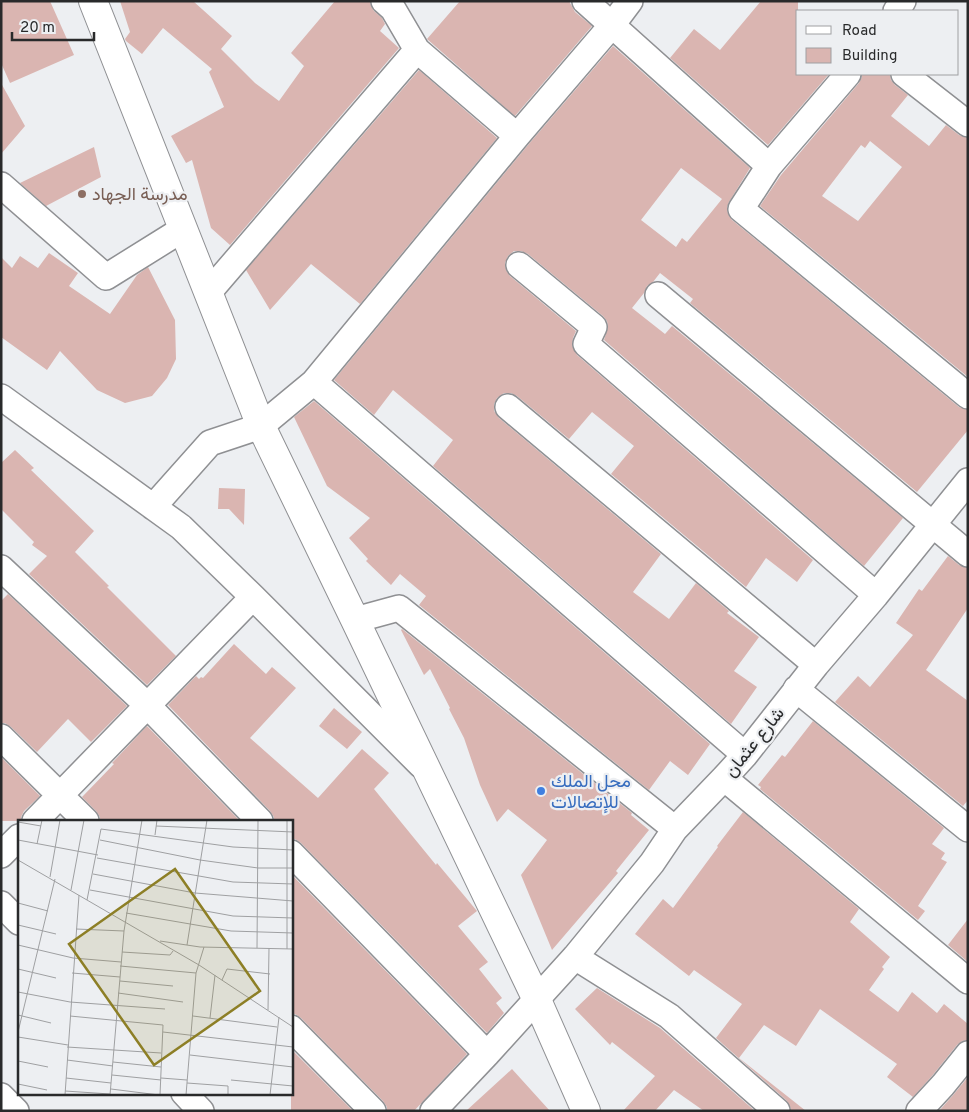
<svg xmlns="http://www.w3.org/2000/svg" width="969" height="1112" font-family="Overpass,Vazirmatn,sans-serif">
  <style>
    .building { fill: #dab5b1; fill-rule: evenodd }
    .lines { fill: none; stroke-linecap: round; stroke-linejoin: round }
    .minor-casing { stroke: #8f9093; stroke-width: 28 }
    .secondary-casing { stroke: #8f9093; stroke-width: 30 }
    .minor { stroke: #fff; stroke-width: 25 }
    .secondary { stroke: #fff; stroke-width: 28 }
    .education-dot { fill: #8d6e63; stroke: #edeff2; stroke-width: 2 }
    .shop-dot { fill: #3f7fe0; stroke: #edeff2; stroke-width: 2 }
    .labels { text-anchor: middle; stroke-width: 4.5; stroke-linejoin: round; paint-order: stroke }
    .education-label { font-size: 18px; fill: #785e54; stroke: #edeff2; text-anchor: start }
    .street-label { font-size: 18px; fill: #292a2b; stroke: #edeff2 }
    .shop-label { font-size: 18px; fill: #366cbe; stroke: #edeff2; text-anchor: start }
    .inset-road { fill: none; stroke: #9fa0a2; stroke-width: 1 }
    .view { fill: #8d7f26; fill-opacity: 0.15; stroke: #8d7f26; stroke-width: 2.5 }
    .inset-edge { fill: none; stroke: #292a2b; stroke-width: 2.5 }
  </style>
  <rect width="100%" height="100%" fill="#edeff2"/>
  <path class="building" d="M1 1H50L74 55 10 83 1 63Z
    M120 1H193L232 36 221 49 255 83 279 101 304 66 291 53 335 1H370L371 6 374 11 382 18 385 24 380 31 399 48 230 245 211 228 192 160 186 163 171 136 224 107 209 72 212 69 163 28 142 54 126 41 125 39 130 32Z
    M460 1H569L575 12 592 26 515 116 427 39Z
    M761 1H798V74H829L768 145 670 58 694 29 720 50Z
    M613 46 750 168 729 202 727 207 728 214 732 220 959 407 968 410V430L917 492 690 303 693 299 660 273 653 282 647 286 644 293 632 308 665 334 672 326 903 518 864 566 604 340 608 327 607 321 603 316 528 254 521 251H514L508 256 505 263 506 270 510 276 576 331 573 338 572 346 577 355 813 560 797 582 766 558 746 587 611 474 634 446 592 412 569 439 517 396 511 393H504L497 398 494 404V411L499 418 661 554 633 592 669 619 696 583 729 611 727 613 759 637 734 671 757 687 731 724 433 466 453 440 393 390 374 415 334 380 528 145ZM681 168 722 199 687 242 682 238 676 247 641 220Z
    M419 70 497 138 360 304 311 264 270 310 246 270Z
    M862 74H890L891 80 895 85 908 95 891 116 929 146 946 125 959 135 968 138V377L760 206 781 175 859 83 862 77ZM870 141 902 167 858 221 822 196 861 145 865 148Z
    M1 83 25 126 1 154Z
    M94 147 101 177 46 206 20 183Z
    M49 253 78 273 69 286 110 314 137 275 148 267 175 320 176 359 167 378 152 396 125 403 97 390 60 351 47 370 1 337V257L12 268 20 256 38 268Z
    M314 401 710 744 688 775 670 761 649 790 419 605 426 596 400 574 391 585 366 561 368 559 349 538 370 518 327 486 294 417Z
    M15 450 34 468 31 470 94 531 75 552 109 586 107 587 176 656 147 685 29 574 47 556 32 545 34 542 1 509V463Z
    M219 488 245 489 244 525 229 509H218Z
    M948 556 959 565 968 568V608L926 670 968 701V800L963 806 835 702 858 676 870 687 913 635 896 623 919 589 922 591Z
    M8 594 127 706 91 742 68 719 37 752 11 727 5 723H1V601Z
    M402 629 632 813 631 815 649 830 616 871 618 873 552 950 521 875 547 840 508 809 497 822 480 785 464 738 449 709 450 708 430 669 424 675 401 630Z
    M234 644 266 674 272 667 296 688 250 738 318 798 362 749 389 773 374 789 436 865 437 863 477 911 458 926 488 962 479 969 502 998 496 1003 504 1013 487 1033 301 843 295 839H291V821H274V817L270 811 168 705 196 676 199 679 201 677 203 678Z
    M334 708 362 732 347 749 319 726Z
    M813 721 944 828 932 844 945 853 941 859 947 862 918 906 925 911 918 920 760 789 761 787 758 785 782 755 785 757Z
    M147 726 240 821H100V817L96 811 82 797 114 764 112 763Z
    M1 757 40 796 24 811 21 817V821H1Z
    M743 812 859 909 850 922 890 957 882 967 884 969 869 990 898 1012 912 992 937 1013 944 1004 968 1024V1040L962 1041 957 1045 932 1076 913 1097 887 1077 897 1064 820 1009 796 1046 764 1025 739 1058 806 1111H791L790 1106 786 1100 716 1038 742 1004 694 970 689 976 635 934 663 899 673 908 718 847 717 846Z
    M291 874 467 1054 414 1111H387V1107L383 1101 301 1018 295 1014H291Z
    M968 919V962L948 945Z
    M597 988 660 1028 755 1111H704L674 1090 655 1111H623L655 1076 612 1042 610 1045 575 1009Z
    M291 1049 353 1111H291Z
    M512 1069 550 1111H466Z
    M968 1077V1111H939L954 1094Z"/>
  <g class="lines">
    <g class="minor-casing">
      <path id="minor" d="M384 1 393 9 417 50 517 136
        M585 1 769 166
        M896 11 903 1
        M848 74 769 166 741 209 968 396
        M904 74 968 124
        M1 185 106 277 183 229
        M519 265 594 327 586 344 876 595
        M208 293 417 50
        M658 295 968 554
        M314 382 745 755
        M1 397 181 527 253 597 421 765
        M508 407 816 665
        M153 507 210 443 261 426 314 382 517 136 612 25 630 1
        M1 568 147 705 260 821
        M355 620 399 608 675 829
        M796 689 968 829
        M1 737 86 821
        M724 778 968 981
        M35 821 253 597
        M291 853 487 1054
        M1 855 19 837
        M1 904 19 922
        M575 957 669 1016 777 1111
        M291 1028 373 1111
        M184 1093 201 1111
        M1 1096 16 1111
        M433 1111 487 1054 575 957 652 863 675 829 724 778 745 755 816 665 876 595 968 481
        M919 1111 943 1085 968 1054"/>
    </g>
    <g class="secondary-casing">
      <path id="secondary" d="M93 1 261 426 355 620 537 1000 586 1111"/>
    </g>
    <use href="#minor" class="minor"/>
    <use href="#secondary" class="secondary"/>
  </g>
  <circle class="education-dot" cx="82" cy="194" r="5"/>
  <circle class="shop-dot" cx="541" cy="791" r="5"/>
  <g class="labels">
    <g class="education-label">
      <text x="92" y="200">مدرسة الجهاد</text>
    </g>
    <g class="street-label">
      <text transform="translate(754 742) rotate(-51)" y="6">شارع عثمان</text>
    </g>
    <g class="shop-label">
      <text x="551" y="787">محل الملك<tspan x="551" dy="21">للإتصالات</tspan></text>
    </g>
  </g>
  <g transform="translate(18 820)">
    <rect width="275" height="275" fill="#edeff2"/>
    <path class="inset-road" d="M0 2 23 6M138 6 275 12M137 15 139 0M0 20 80 35M82 20 182 40 240 48H275M19 24 24 0M79 38 215 62 275 64M0 40 181 145 275 207M75 54 177 73 275 81M32 57 42 0M53 70 66 0M72 70 215 96 275 98M69 80 83 9 215 27 275 30M0 83 30 91M108 93 213 111 275 113M0 105 38 114M58 109 106 111M142 121 182 127 275 129M0 125 55 138 103 142M169 125 189 0M239 128 240 0M269 129V0M104 132 152 135 155 131M102 146 178 153M0 149 38 158M54 153 102 157M204 160 209 149 252 154M102 161 155 166M0 172 52 182 147 189M100 173 165 182M250 190 251 128M0 195 33 203M52 196 145 205 142 275M175 196 259 207M192 198 197 155M0 212 37 59M145 212 275 227M0 217 50 225M49 227 143 233M172 235 275 247M49 240 95 246M0 241 30 247M95 242 143 247M94 255 143 260M48 258 93 263M143 258 169 260M213 260 275 266M169 263 210 266V275M0 264 29 270M93 269 141 275M47 271 92 274M47 275 61 75M92 275 106 111 124 0M168 275 178 153 186 127M252 275 261 197"/>
    <path class="view" d="M157 49 242 171 136 245 51 124Z"/>
    <rect width="275" height="275" class="inset-edge"/>
  </g>
  <rect width="969" height="1112" fill="none" stroke="#292a2b" stroke-width="5"/>
  <rect x="796" y="10" width="162" height="65" fill="#edeff2" stroke="#9fa0a2"/>
  <rect x="806" y="26" width="25" height="8" fill="#ffffff" stroke="#9fa0a2"/>
  <text x="842" y="35" font-size="15" fill="#292a2b">Road</text>
  <rect x="806" y="48" width="25" height="15" fill="#dab5b1" stroke="#9fa0a2"/>
  <text x="842" y="60" font-size="15" fill="#292a2b">Building</text>
  <path d="M12 32v8h82v-8" fill="none" stroke="#292a2b" stroke-width="2.5"/>
  <text x="20" y="32" font-size="15" fill="#292a2b" stroke="#edeff2" stroke-width="4" paint-order="stroke">20 m</text>
</svg>
